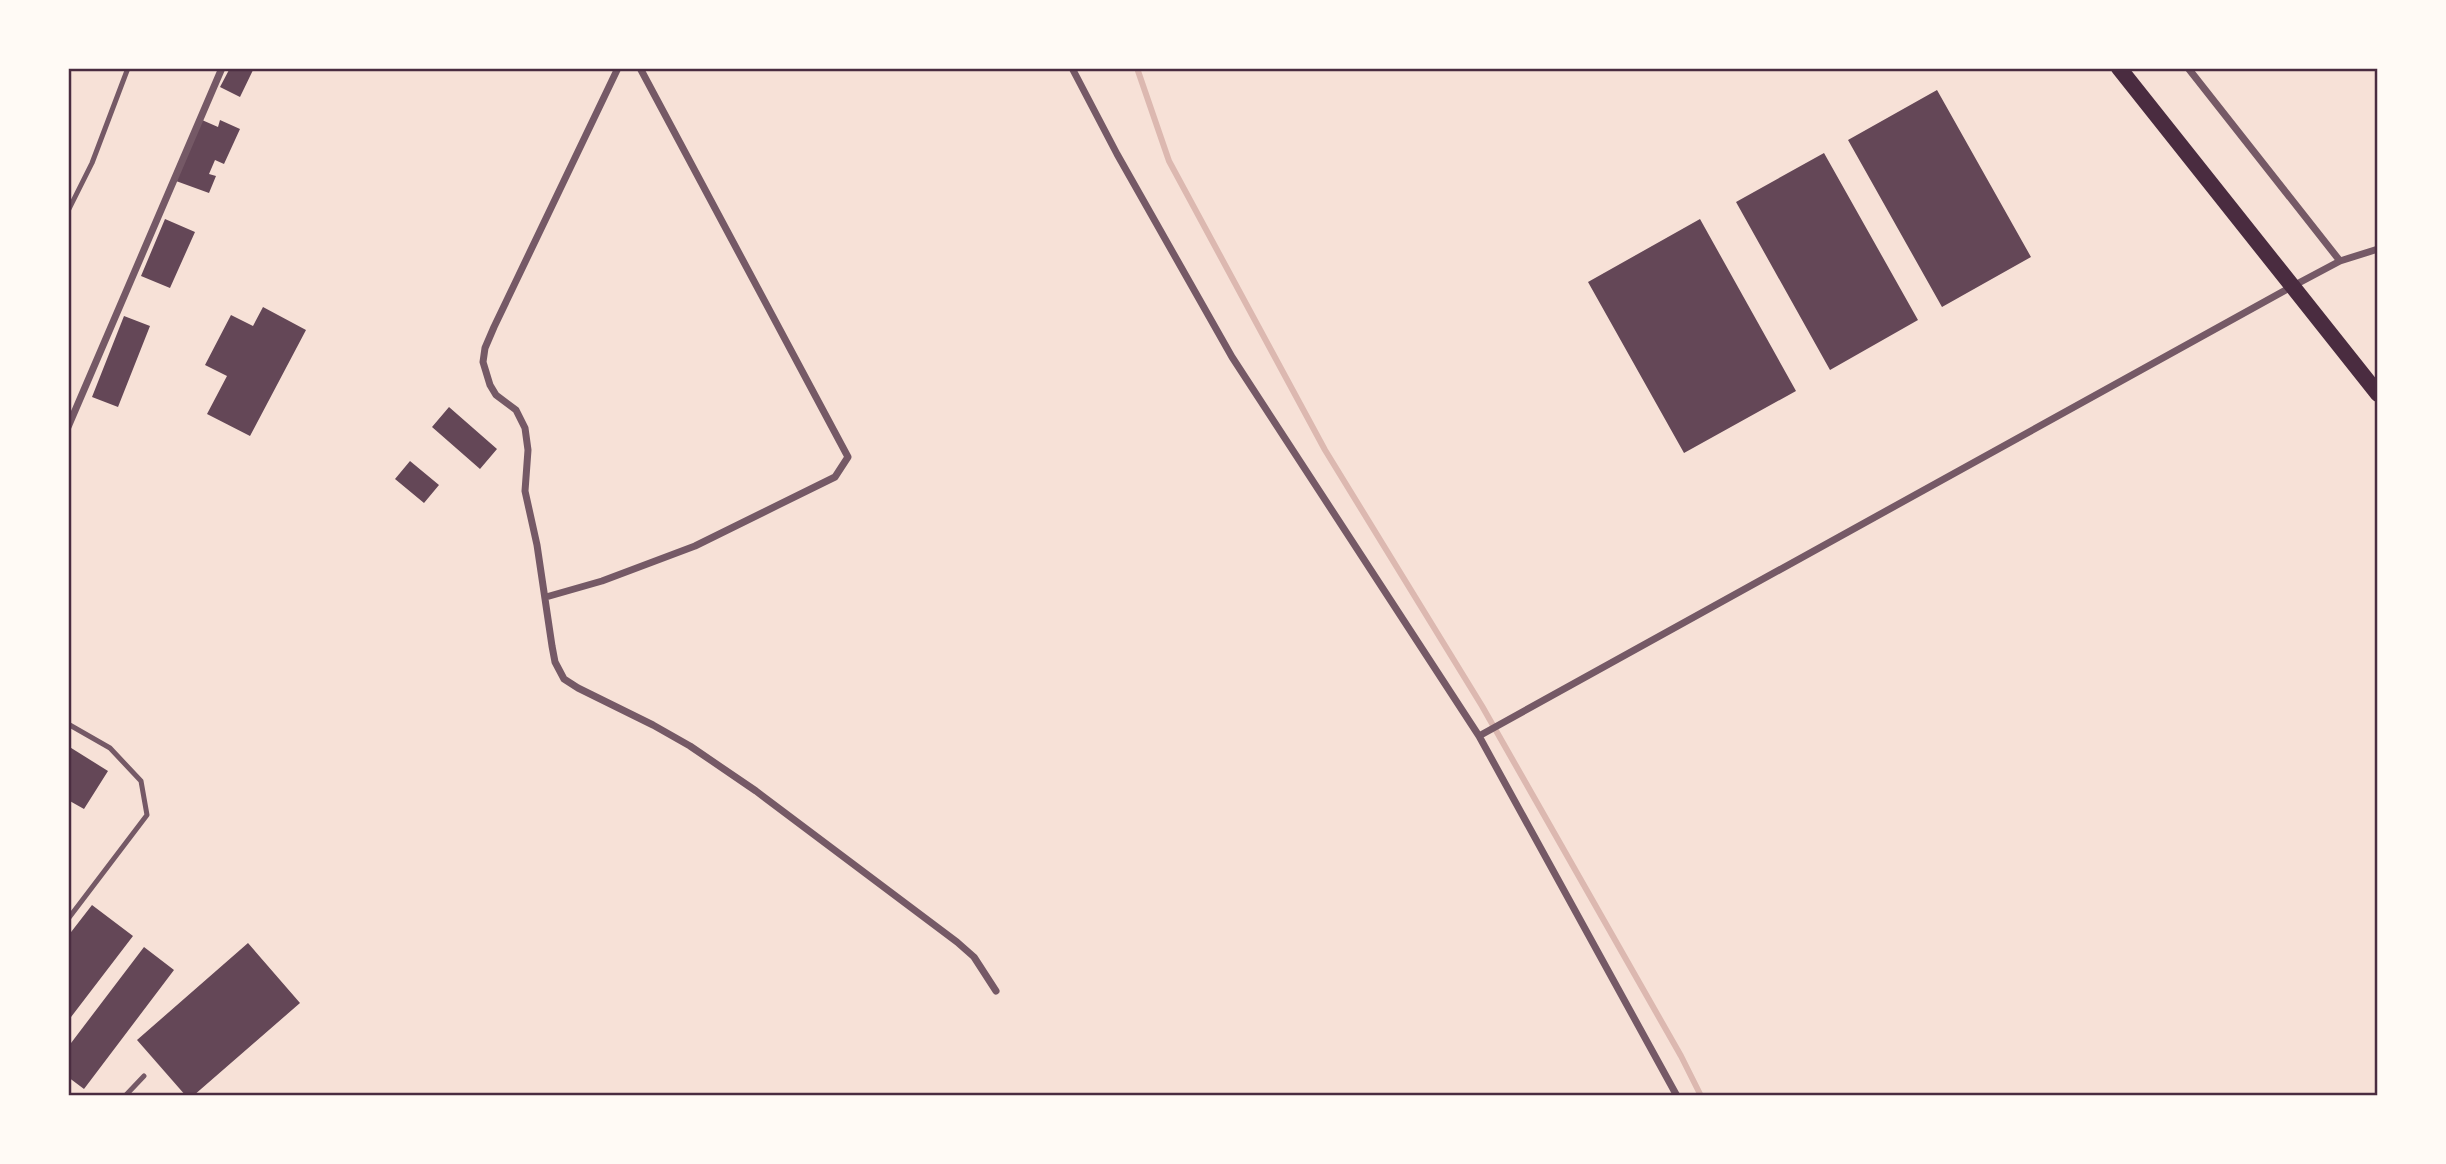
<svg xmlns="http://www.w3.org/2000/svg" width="2446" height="1164" font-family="Lato,sans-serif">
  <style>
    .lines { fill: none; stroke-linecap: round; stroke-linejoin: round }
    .stream { stroke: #dcb8b0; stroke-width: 6 }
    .building { fill: #644757 }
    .service { stroke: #755966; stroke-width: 5 }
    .minor { stroke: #755966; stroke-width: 7 }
    .primary { stroke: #4a2c40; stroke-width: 16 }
    .neatline { fill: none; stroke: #4a2c40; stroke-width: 2.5 }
  </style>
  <rect width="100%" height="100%" fill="#f7e1d7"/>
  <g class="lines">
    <path class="stream" d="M1137 68 1169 161 1325 450 1482 706 1681 1056 1701 1096"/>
  </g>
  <path class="building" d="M230 68H254L240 97 220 87Z
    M1937 90 2031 257 1942 307 1848 140Z
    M202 120 218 127 220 120 240 129 224 164 215 160 209 174 216 176 209 193 176 181Z
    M1824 153 1918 320 1830 370 1736 202Z
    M165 219 195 232 170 288 141 276Z
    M1700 219 1796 391 1684 453 1588 282Z
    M263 307 306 330 250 436 207 414 227 376 205 365 231 315 253 326Z
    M124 316 150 326 118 407 92 397Z
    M449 407 497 449 480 469 432 427Z
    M410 461 439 485 424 503 395 479Z
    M68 746 108 771 84 809 68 800Z
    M92 905 133 936 68 1021V936Z
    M248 943 300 1003 193 1096H186L137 1040Z
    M144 947 174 970 84 1089 68 1077V1047Z"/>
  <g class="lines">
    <path class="service" d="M68 211 92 163 128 68
      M68 724 110 748 141 781 147 815 68 919
      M125 1096 144 1076"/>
    <path class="minor" d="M618 68 494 327 485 348 483 362 490 385 496 395 516 410 525 428 528 450 525 491 537 545 552 646 555 662 564 679 578 688 653 725 690 746 756 791 957 942 974 957 996 991
      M1072 68 1117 154 1232 357 1479 736 1677 1096
      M2188 68 2340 261
      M68 427 222 68
      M546 597 602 581 695 546 835 477 848 457 640 68
      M1479 736 2293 286 2340 261 2378 249"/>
    <path class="primary" d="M2119 68 2378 394"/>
  </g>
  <rect width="2446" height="1164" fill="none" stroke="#fffaf5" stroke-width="140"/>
  <rect x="70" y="70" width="2306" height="1024" class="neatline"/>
</svg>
